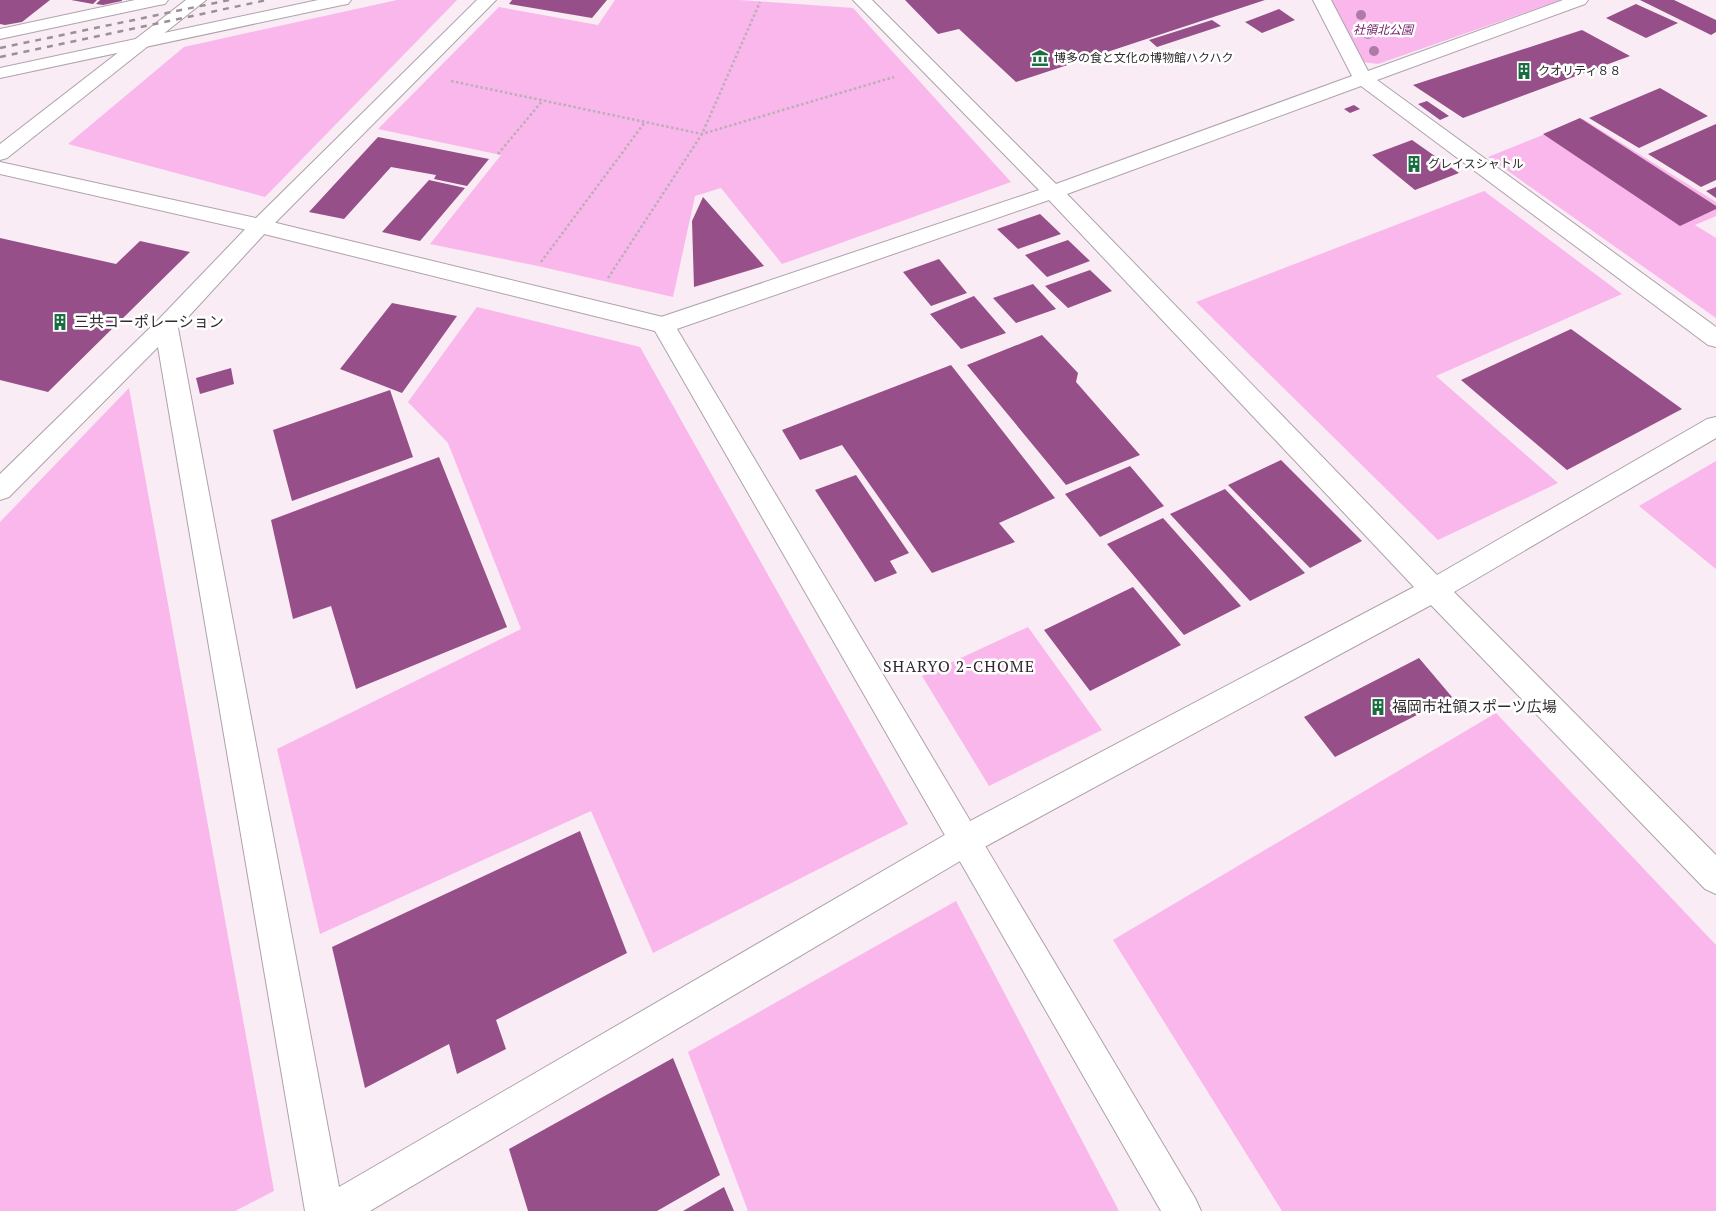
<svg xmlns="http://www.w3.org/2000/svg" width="1716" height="1211" font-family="'PT Serif','Noto Sans JP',serif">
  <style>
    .green { fill: #fab7eb }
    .building { fill: #964f88 }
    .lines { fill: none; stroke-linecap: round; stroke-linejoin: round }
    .street-casing { stroke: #aea2ab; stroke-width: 2 }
    .secondary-casing { stroke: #aea2ab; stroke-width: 2 }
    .path { stroke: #b9afb6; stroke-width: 2.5; stroke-dasharray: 2.5 2.5; stroke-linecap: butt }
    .street { fill: #fff; fill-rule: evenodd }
    .secondary { fill: #fff; fill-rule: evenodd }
    .rail { stroke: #9a9197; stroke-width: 2.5; stroke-dasharray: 6 6; stroke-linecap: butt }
    .tree { fill: #b07aa7 }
    .labels { text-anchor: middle; stroke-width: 5; stroke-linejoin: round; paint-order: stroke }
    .far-park-label { font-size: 12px; font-style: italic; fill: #751c68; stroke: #fff }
    .far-poi-label { font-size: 12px; fill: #2e2a2d; stroke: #fff; text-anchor: start }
    .poi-label { font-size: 15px; fill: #2e2a2d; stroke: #fff; text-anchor: start }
    .neighbourhood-label { font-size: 16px; letter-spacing: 1px; fill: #31272e; stroke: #fff }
  </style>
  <rect width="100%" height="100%" fill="#f9ecf5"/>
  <path class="green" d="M397 0H457L265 197 68 144 184 47Z
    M615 0H739L853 8 1011 182 782 264 721 188 695 196 673 297 538 266 430 244 501 155 378 129 499 7 598 25Z
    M1330 0H1561L1378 64 1363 62Z
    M1583 119 1716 202V216L1695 225 1716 238V318L1488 157Z
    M1484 191 1622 294 1436 376 1558 483 1438 540 1196 302Z
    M477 307 640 347 908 824 653 953 591 811 320 934 277 749 521 629 448 443 408 402Z
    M129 388 274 1191 235 1211H0V522Z
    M1716 461V569L1639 506Z
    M1028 627 1102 730 989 786 922 676Z
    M1496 713 1716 945V1211H1282L1113 940Z
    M956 901 1119 1211H748L688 1052Z"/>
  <path class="building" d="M0 0H50L22 22 5 25 0 24Z
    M71 0H97L93 4Z
    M100 0H122V1L103 5 96 4Z
    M512 0H607L592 18 509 4Z
    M905 0H1265L1016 82 959 29 938 34Z
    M1640 0H1674L1716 20V32L1711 35Z
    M1636 4 1678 23 1646 38 1606 18Z
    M1279 9 1295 20 1262 33 1245 22Z
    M1212 20 1221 26 1157 47 1149 40Z
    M1582 30 1630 56 1463 118 1413 85Z
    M1660 88 1708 116 1639 148 1589 118Z
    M1427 101 1449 116 1440 120 1418 104Z
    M1354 105 1360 109 1350 113 1344 109Z
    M1580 118 1716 206V209L1680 226 1543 134Z
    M1716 124V180L1701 187 1648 154Z
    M378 137 489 159 467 186 434 179 436 175 391 167 344 219 309 212Z
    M1412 140 1459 173 1415 190 1372 155Z
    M429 180 465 188 420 241 382 232Z
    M1716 187V198L1706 191Z
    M703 197 764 266 694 287 692 221Z
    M1040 214 1061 234 1018 249 997 229Z
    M0 238 116 264 140 241 190 252 48 392 0 380Z
    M1068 240 1090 261 1047 277 1025 255Z
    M939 259 967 293 931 306 903 272Z
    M1090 270 1112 291 1068 308 1045 286Z
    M1033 284 1056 309 1016 323 993 298Z
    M974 296 1006 333 961 349 930 314Z
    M392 303 457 316 402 393 340 369Z
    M1571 329 1682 409 1567 470 1461 380Z
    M1042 335 1078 373 1076 382 1140 455 1066 485 967 365Z
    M951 365 1055 498 999 523 1015 542 932 573 842 445 800 460 782 430Z
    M231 368 234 384 200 394 196 378Z
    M390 390 413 457 292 501 273 430Z
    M439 457 507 627 356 689 331 606 293 619 271 520Z
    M1281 460 1362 541 1310 568 1228 485Z
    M1130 466 1164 506 1100 537 1065 494Z
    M856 475 909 553 890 561 897 573 875 582 815 490Z
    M1225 489 1305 573 1250 601 1170 514Z
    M1163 518 1241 606 1184 635 1107 544Z
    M1133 587 1181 645 1090 691 1044 630Z
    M1419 658 1452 697 1335 757 1304 717Z
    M580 831 627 953 496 1020 506 1049 457 1074 449 1044 365 1088 332 947Z
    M673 1058 720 1175 657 1211H528L509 1149Z
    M724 1187 734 1211H683Z"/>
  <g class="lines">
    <g class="street-casing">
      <path id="street" d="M135 0H168L165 4 159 5 0 39V29Z
        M318 0H351L348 4 342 5 0 78V68Z
        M477 0H496L267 231 178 328 339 1187 955 829 1414 587 1049 200 671 331 663 333 655 331 652 325 655 319 1039 190 853 0H872L1056 184 1352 76 1313 0H1331L1368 71 1563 0H1588L1585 4 1377 80 1716 327V347L1708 345 1361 86 1067 194 1437 575 1707 419 1716 417V438L1454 592 1716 855V894L1705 889 1431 605 977 851 370 1211H305L158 347 9 497 0 500V474L158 320 253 221Z"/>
    </g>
    <g class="secondary-casing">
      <path id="secondary" d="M186 0H206L7 158 0 160V144Z
        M0 162 260 219 671 319 1195 1198 1201 1211H1161L655 331 260 233 0 174Z"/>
    </g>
    <path class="path" d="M451 81 702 134 894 77
      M498 154 543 100
      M541 262 645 122
      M608 278 702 134 760 2"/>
    <use href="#street" class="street"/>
    <use href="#secondary" class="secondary"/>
    <path class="rail" d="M0 48 229 0
      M0 57 267 0"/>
  </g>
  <g class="tree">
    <circle cx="1361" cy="15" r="5"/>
    <circle cx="1368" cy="34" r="5"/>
    <circle cx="1374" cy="51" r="5"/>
  </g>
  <defs>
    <g id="museum-bare" transform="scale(1.35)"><path d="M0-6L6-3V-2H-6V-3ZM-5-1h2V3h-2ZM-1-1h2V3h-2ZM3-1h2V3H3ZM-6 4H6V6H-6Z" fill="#186e40" stroke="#fff" stroke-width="2.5" paint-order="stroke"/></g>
    <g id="building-bare" transform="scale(1.35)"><path d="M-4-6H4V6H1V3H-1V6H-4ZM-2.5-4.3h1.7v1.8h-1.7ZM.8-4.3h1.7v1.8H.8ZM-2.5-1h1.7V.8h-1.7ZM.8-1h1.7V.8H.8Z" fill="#186e40" stroke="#fff" stroke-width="2.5" paint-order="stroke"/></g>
  </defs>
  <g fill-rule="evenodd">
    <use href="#museum-bare" x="1040" y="58"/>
    <use href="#building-bare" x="1524" y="71"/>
    <use href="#building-bare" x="1414" y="164"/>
    <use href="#building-bare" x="60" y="322"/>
    <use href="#building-bare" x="1378" y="707"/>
  </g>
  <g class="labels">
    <g class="far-park-label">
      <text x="1383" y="34">社領北公園</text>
    </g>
    <g class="far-poi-label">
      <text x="1054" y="62">博多の食と文化の博物館ハクハク</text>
      <text x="1538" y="75">クオリティ８８</text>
      <text x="1428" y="168">グレイスシャトル</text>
    </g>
    <g class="poi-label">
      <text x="74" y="327">三共コーポレーション</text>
      <text x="1392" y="712">福岡市社領スポーツ広場</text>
    </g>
    <g class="neighbourhood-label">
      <text x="959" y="672">SHARYO 2-CHOME</text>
    </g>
  </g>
</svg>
